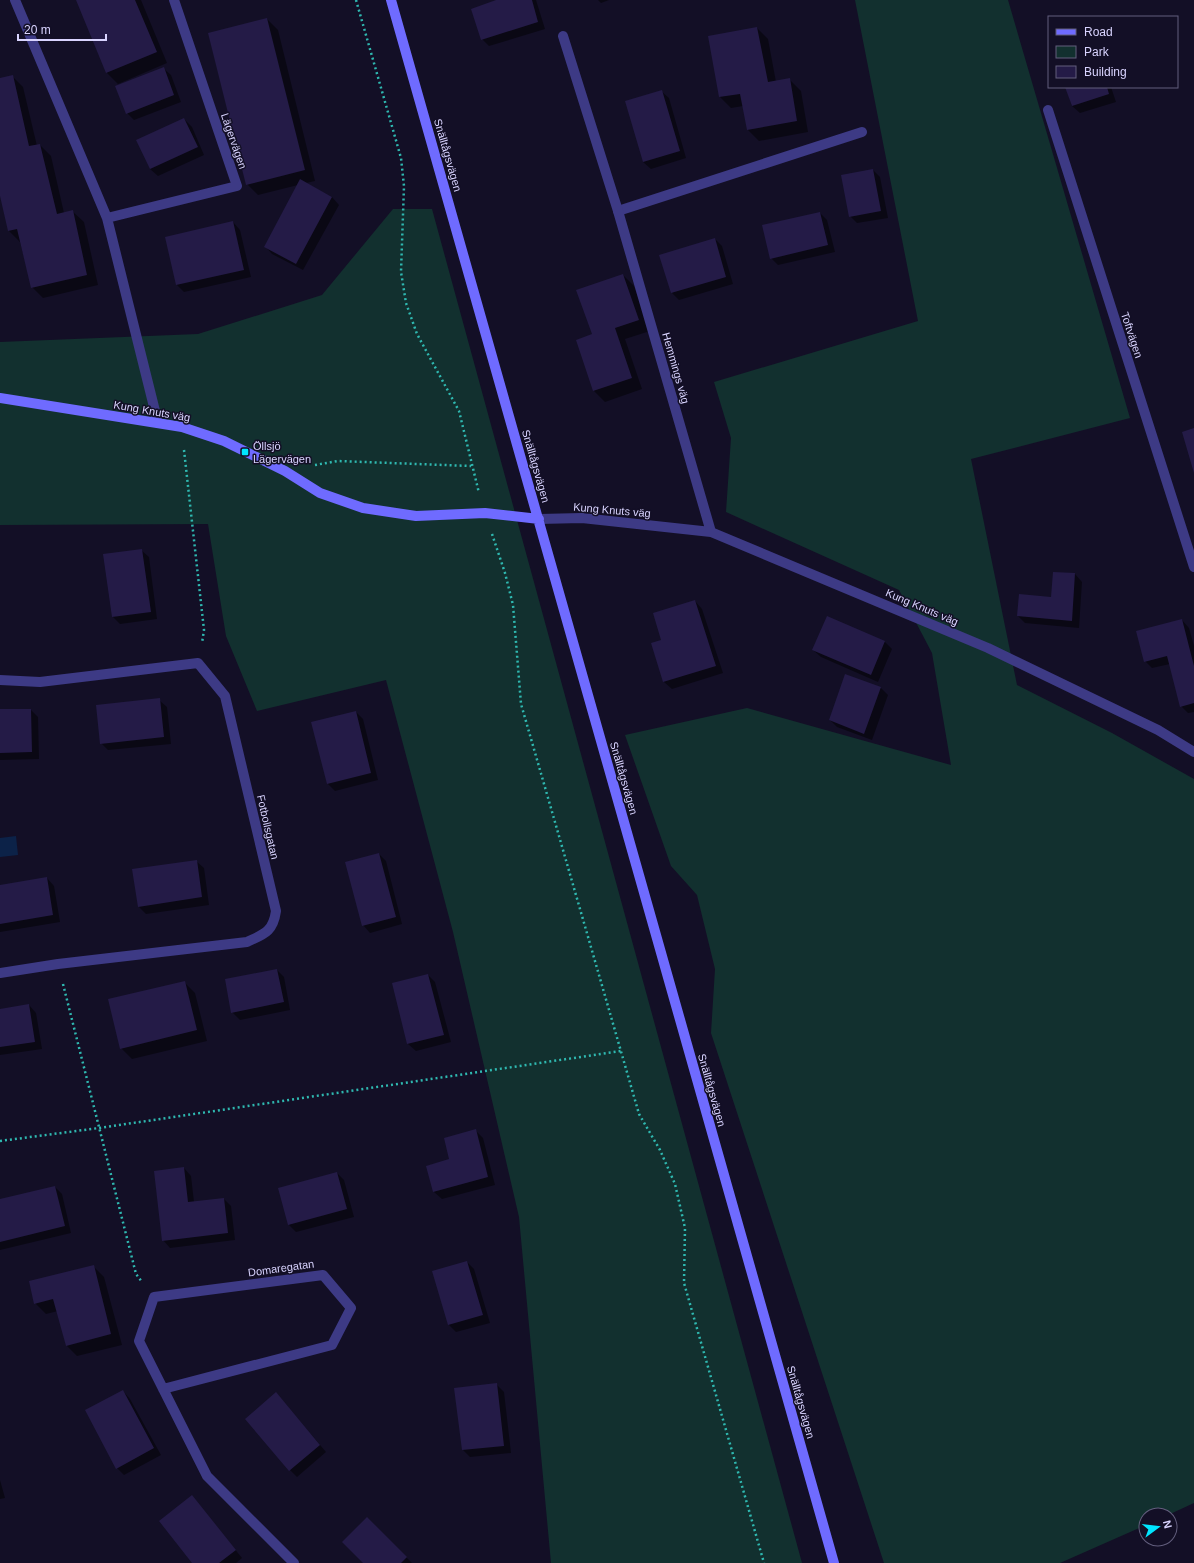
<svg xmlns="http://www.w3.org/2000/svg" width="1194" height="1563" font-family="Arial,sans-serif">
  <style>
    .green { fill: #12302f }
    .water { fill: #0c2248 }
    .shadow { fill: #0007 }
    .building { fill: #241b47 }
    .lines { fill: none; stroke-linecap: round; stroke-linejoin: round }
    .path { stroke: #2fb8b0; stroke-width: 2.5; stroke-dasharray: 2 3; stroke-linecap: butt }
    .lane { stroke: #3d3a85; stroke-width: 10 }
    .street { stroke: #3d3a85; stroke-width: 10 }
    .secondary { stroke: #6f6bff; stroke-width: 10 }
    .poi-dot { fill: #00e5ff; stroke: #130f26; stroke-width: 1.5 }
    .labels { text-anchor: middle; stroke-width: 3; stroke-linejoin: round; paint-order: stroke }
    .street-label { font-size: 11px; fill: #d9d4ff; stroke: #130f26 }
    .poi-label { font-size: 11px; fill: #d9d4ff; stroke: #130f26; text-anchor: start }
  </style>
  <rect width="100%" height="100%" fill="#130f26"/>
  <path class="green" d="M855 0H1008L1130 418 971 459 1017 685 1112 733 1194 779V1503L1168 1515H1146V1525L1060 1563H884L711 1033 715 969 697 895 671 866 625 735 747 708 951 765 932 653 899 590 726 512 731 438 714 382 918 321Z
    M393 209H432L802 1563H551L519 1217 453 932 386 680 257 711 226 636 208 524 0 525V342L198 334 322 295Z"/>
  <path class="water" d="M16 836 18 855 0 857V838Z"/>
  <path class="shadow" d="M77 0H141L167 63 118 84 107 73Z
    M497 0H536L545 29 489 46 482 39Z
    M598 0H609L601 3Z
    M267 19 278 30 315 181 306 183 332 197 339 205 303 270 272 254 265 246 298 185 258 195 247 184Z
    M757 28 768 39 776 82 790 80 801 91 808 132 759 141 748 130 743 106 731 108 720 97 709 37Z
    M163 68 171 75 181 102 134 120 127 113Z
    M12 76 23 87 37 146 40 145 51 156 64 213 72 211 84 222 98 285 43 298 32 287 20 242 9 231 0 191V79Z
    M1066 87H1111L1116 102 1080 113 1072 106Z
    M661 91 669 98 686 158 651 169 643 162Z
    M184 119 192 127 204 155 158 176 150 169Z
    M873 170 880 177 888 218 857 223 850 216Z
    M820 213 827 220 835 252 778 265 771 258Z
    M233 222 240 230 251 277 184 292 177 285 166 238Z
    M715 239 722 246 733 284 679 300 672 293Z
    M623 275 634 286 650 331 625 339 642 389 605 402 594 391 577 340 593 335Z
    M141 550 149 557 157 619 120 624 113 617 104 555Z
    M1054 573 1075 574 1082 582 1079 628 1025 623 1018 616 1052 598Z
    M695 601 702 609 723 673 672 689 664 682 653 644 662 641Z
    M1182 620 1189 628 1194 646V712L1188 713 1181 706 1170 664 1152 668 1145 661Z
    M885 642 892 649 878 682 821 657 813 650Z
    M846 675 881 688 888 695 872 740 837 727 830 720Z
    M159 700 167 707 171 744 108 750 101 743Z
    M0 710H31L38 717 39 759 0 760Z
    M356 712 363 719 378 780 335 791 328 784Z
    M379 854 386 861 402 924 370 933 363 925Z
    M196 861 204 868 209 905 146 914 139 907Z
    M47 878 54 886 60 922 0 932V886Z
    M277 970 284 977 290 1010 240 1020 232 1012Z
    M428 975 435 982 451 1042 416 1051 408 1044Z
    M184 982 195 993 207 1041 132 1059 121 1048Z
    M29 1005 36 1013 42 1049 0 1055V1010Z
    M475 1130 483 1138 495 1185 442 1199 434 1192 427 1166 451 1160Z
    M184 1168 191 1176 194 1202 224 1199 231 1206 235 1240 170 1248 163 1240Z
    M337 1173 344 1180 354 1217 296 1232 289 1225Z
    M55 1187 62 1194 71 1233 0 1250V1200Z
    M467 1262 474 1269 490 1323 456 1332 449 1325 433 1272Z
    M93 1266 104 1277 122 1345 77 1356 66 1345 58 1311 46 1314 35 1303Z
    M496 1384 504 1392 511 1453 470 1457 463 1450Z
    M123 1391 130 1399 161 1455 124 1475 117 1468Z
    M283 1401 326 1452 297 1477 290 1470Z
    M0 1480 5 1498 0 1499Z
    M192 1496 242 1558 236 1563H193Z
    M367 1518 412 1563H364Z"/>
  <path class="building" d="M76 0H135L157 52 106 73Z
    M496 0H532L538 22 481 40 471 9Z
    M267 18 305 170 246 185 208 33Z
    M757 27 768 82 790 78 797 121 747 130 740 94 719 97 708 36Z
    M164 67 174 95 126 114 115 86Z
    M13 75 29 146 40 144 57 214 73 210 87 275 31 288 17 229 8 231 0 196V78Z
    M1065 87H1107L1109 94 1072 106Z
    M662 90 680 151 643 162 625 101Z
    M184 118 198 147 150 169 136 140Z
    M873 169 881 211 849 217 841 175Z
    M300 179 332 197 296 264 264 247Z
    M820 212 828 245 770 259 762 225Z
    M233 221 244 270 176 285 165 237Z
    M715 238 726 277 671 293 659 255Z
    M623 274 639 320 615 328 632 378 593 391 576 340 592 334 576 290Z
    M1194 428V473L1182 432Z
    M142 549 151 612 112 617 103 554Z
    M1053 572 1075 573 1072 621 1017 616 1019 594 1051 597Z
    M695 600 716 666 663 682 651 643 661 640 653 613Z
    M827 616 885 641 871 675 812 650Z
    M1182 619 1194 666V703L1180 707 1167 656 1144 662 1136 631Z
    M845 674 881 687 864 734 829 720Z
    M160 698 164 737 100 744 96 705Z
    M0 709H31L32 752 0 753Z
    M356 711 371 773 327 784 311 722Z
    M379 853 396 917 362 926 345 862Z
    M197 860 202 897 138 907 132 869Z
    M47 877 53 915 0 924V885Z
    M277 969 284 1002 231 1013 225 979Z
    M428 974 444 1035 407 1044 392 983Z
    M185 981 197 1030 120 1049 108 999Z
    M29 1004 35 1042 0 1047V1009Z
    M476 1129 488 1177 433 1192 426 1166 449 1159 444 1138Z
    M184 1167 188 1202 224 1198 228 1233 162 1241 154 1171Z
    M337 1172 347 1209 288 1225 278 1188Z
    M55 1186 65 1226 0 1242V1199Z
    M467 1261 483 1315 448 1325 432 1271Z
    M94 1265 111 1334 66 1346 53 1299 34 1304 29 1281Z
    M497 1383 504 1446 462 1450 454 1388Z
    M123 1390 154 1448 116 1469 85 1410Z
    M276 1392 320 1445 289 1471 245 1419Z
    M192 1495 236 1550 219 1563H192L159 1521Z
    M367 1517 407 1557 401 1563H363L342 1542Z"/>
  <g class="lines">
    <path class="path" d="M356 0 401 158 404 186 401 272 406 303 417 334 459 411 479 493
      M184 450 204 630 202 643
      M315 465 338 461 471 466
      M492 534 505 573 513 605 521 704 639 1114 660 1150 675 1184 685 1228 684 1283 764 1563
      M63 984 136 1274 142 1282
      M0 1141 99 1128 621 1051"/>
    <path class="lane" d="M618 211 862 132"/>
    <path class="street" d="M15 0 107 218 158 423
      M563 36 618 211 711 532
      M1048 110 1194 567
      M107 218 237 186 174 0
      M539 519 582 518 711 532 988 648 1158 730 1194 752
      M0 680 40 682 198 663 225 696 276 911C273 932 264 934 247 942L58 964 0 973
      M163 1389 332 1345 351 1308 323 1275 154 1297 139 1341 207 1476 294 1563"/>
    <path class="secondary" d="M391 0 834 1563
      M0 398 182 427 224 441 285 471 320 493 363 508 416 516 485 513 539 519"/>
  </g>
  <rect class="poi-dot" x="241" y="448" width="8" height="8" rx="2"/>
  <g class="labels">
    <g class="street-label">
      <text transform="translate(234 141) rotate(71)" y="4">Lägervägen</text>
      <text transform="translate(448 155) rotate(74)" y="4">Snälltågsvägen</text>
      <text transform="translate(1132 335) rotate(72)" y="4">Toftvägen</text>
      <text transform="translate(676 368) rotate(74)" y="4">Hemmings väg</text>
      <text transform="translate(152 411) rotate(10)" y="4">Kung Knuts väg</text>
      <text transform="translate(536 466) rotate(74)" y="4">Snälltågsvägen</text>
      <text transform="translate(612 510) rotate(5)" y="4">Kung Knuts väg</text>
      <text transform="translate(922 607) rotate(23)" y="4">Kung Knuts väg</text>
      <text transform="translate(624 778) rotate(74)" y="4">Snälltågsvägen</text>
      <text transform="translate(268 827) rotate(77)" y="4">Fotbollsgatan</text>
      <text transform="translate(712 1090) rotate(74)" y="4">Snälltågsvägen</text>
      <text transform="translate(281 1268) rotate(-8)" y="4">Domaregatan</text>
      <text transform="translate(801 1402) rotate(74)" y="4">Snälltågsvägen</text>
    </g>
    <g class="poi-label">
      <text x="253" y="450">Öllsjö<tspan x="253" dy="13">Lägervägen</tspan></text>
    </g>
  </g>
  <rect x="1048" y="16" width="130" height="72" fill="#130f26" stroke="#625e7d"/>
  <rect x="1056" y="29" width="20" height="6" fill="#6f6bff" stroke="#625e7d"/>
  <text x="1084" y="36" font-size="12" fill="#d9d4ff">Road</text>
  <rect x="1056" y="46" width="20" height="12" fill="#12302f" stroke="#625e7d"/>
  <text x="1084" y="56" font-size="12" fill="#d9d4ff">Park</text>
  <rect x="1056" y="66" width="20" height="12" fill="#241b47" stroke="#625e7d"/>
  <text x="1084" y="76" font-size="12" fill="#d9d4ff">Building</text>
  <g transform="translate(1158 1527) rotate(75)"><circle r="19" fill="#130f26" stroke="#625e7d"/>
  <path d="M0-3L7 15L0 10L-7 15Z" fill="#00e5ff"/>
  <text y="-6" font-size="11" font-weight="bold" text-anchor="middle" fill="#d9d4ff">N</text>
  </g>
  <path d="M18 34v6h88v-6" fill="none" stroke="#d9d4ff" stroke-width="2"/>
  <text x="24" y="34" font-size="12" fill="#d9d4ff" stroke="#130f26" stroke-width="3" paint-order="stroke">20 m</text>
</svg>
